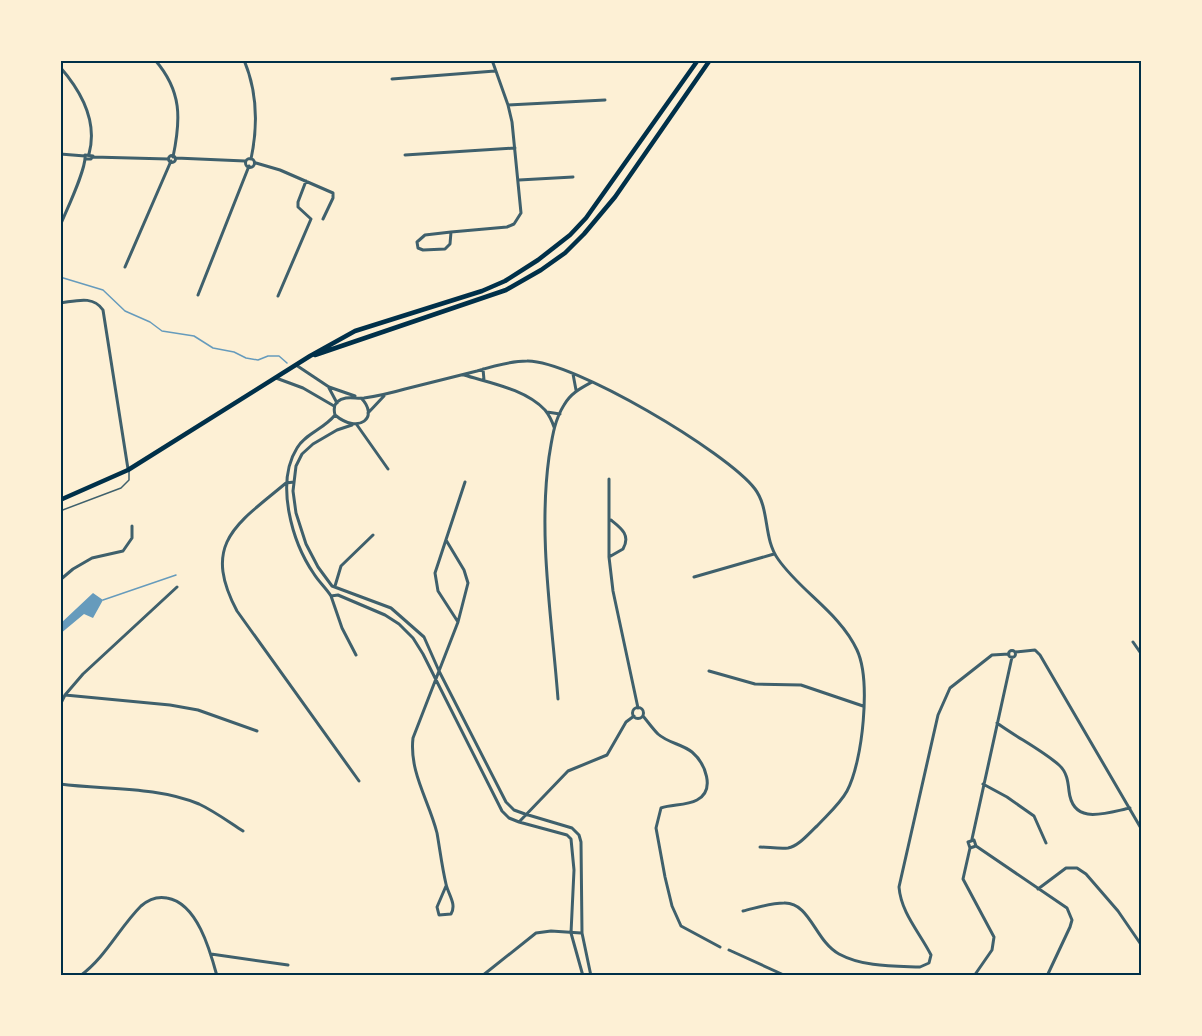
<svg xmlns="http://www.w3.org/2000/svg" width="1202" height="1036" font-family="Montserrat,sans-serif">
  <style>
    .water { fill: #669bbc }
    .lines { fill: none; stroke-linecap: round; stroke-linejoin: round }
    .stream { stroke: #669bbc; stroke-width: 1.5 }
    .service { stroke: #3f606c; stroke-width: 1.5 }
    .minor { stroke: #3f606c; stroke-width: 3 }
    .secondary { stroke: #003049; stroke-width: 4.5 }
    .neatline { fill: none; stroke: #003049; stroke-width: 2 }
  </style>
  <rect width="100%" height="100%" fill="#fdf0d5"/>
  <path class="water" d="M93 593 103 600 93 618 84 614 60 634V624Z"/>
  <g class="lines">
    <path class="stream" d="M60 277 103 290 125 311 150 322 162 331 194 336 213 348 234 352 246 358 258 360 268 356H279L287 363
      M103 600 176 575"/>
    <path class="service" d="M60 511 121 488 129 480V471"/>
    <path class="minor" d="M155 60C182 91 181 119 173 157
      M244 60C257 91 258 126 251 159
      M60 67C81 91 98 121 89 154
      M392 79 495 71
      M508 105 605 100
      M60 154 85 156
      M405 155 515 148
      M168.5 159a3.5 3.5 0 1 1 7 0a3.5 3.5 0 1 1-7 0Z
      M93 157 168 159
      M176 158 245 161
      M245.5 163a4.5 4.5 0 1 1 9 0a4.5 4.5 0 1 1-9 0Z
      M256 163 280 170 333 193V198L323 219
      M519 180 573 177
      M60 226C66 211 87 168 85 155L93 156 91 159H86
      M451 232 507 227 514 224 521 213 512 122 508 105 492 60
      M451 232 450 244 445 249 423 250 418 248 417 242 425 235Z
      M125 267 171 161
      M198 295 249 166
      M278 296 311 219 298 207V202L306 181
      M60 303C76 301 93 295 103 310L128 469
      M296 365 329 387 355 396
      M483 369 484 380
      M573 374 576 390
      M464 375C490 383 525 389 545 410 549 415 552 421 554 427
      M276 378 303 388 334 406
      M329 388 337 403
      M361 398C380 417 359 435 335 415 334 411 333 406 337 402 345 395 355 399 364 398 378 396 391 393 405 389 429 383 453 377 477 371 493 366 510 361 527 361 572 360 727 452 755 489 770 509 763 538 778 559 800 591 840 613 857 650 871 680 863 761 847 791 840 804 827 815 817 826 809 833 799 846 788 848 779 849 768 847 760 847
      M547 412 560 414
      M368 413 384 396
      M335 415C324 429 305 434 297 448 275 483 292 542 314 574 319 582 326 588 331 596L338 595 385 615 399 624 413 638 423 654 502 811 509 818 519 822 567 835 571 839 574 870 571 933 583 976
      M352 425 337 430 313 444 302 454 296 466 293 491 296 513 306 544 318 567 332 586 391 608 424 637 439 671 506 802 514 810 525 814 572 828 579 835 581 842 582 933 591 976
      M357 425 388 469
      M609 479V557L613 591 638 708
      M294 482 286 483C237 524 201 543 237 611L359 781
      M446 540 464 570 468 583 458 622 413 738C409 772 429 801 437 833 440 850 442 867 446 884 448 894 457 904 451 914L439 915 437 907 446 886
      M609 557 623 549C631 535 621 528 611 520
      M694 577 774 554
      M60 580 73 569 92 558 123 551 132 538V526
      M335 586 341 566 373 535
      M331 596 342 628 356 655
      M458 622 438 591 435 573 465 482
      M1133 642 1142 655
      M1008.5 654a3.5 3.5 0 1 1 7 0a3.5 3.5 0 1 1-7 0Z
      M1015 652 1035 650 1040 655 1142 830
      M709 671 755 684 801 685 863 706
      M65 695 170 705 198 710 257 731
      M558 699C552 619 538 537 549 457 552 439 554 421 564 405 571 393 581 388 592 382
      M60 705 65 695 83 674 177 587
      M632.5 713a5.5 5.5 0 1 1 11 0a5.5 5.5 0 1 1-11 0Z
      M643 716C648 722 653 729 658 734 668 743 682 744 692 752 705 763 716 790 697 800 686 806 672 804 661 808L656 828 665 877 672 906 681 926 720 947
      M997 723C1016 737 1042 750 1059 765 1067 772 1068 782 1069 791 1073 826 1106 813 1130 808
      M60 784C105 790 156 786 199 804 214 811 229 822 243 831
      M983 784 1007 797 1034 816 1046 843
      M519 822 568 771 607 755 626 722 634 716
      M972 839 1012 657
      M976 846 1067 908 1072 920 1070 927 1047 976
      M970 848 976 846 974 840 968 842 970 848 963 879 994 937 992 950 974 976
      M1038 889 1066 868H1077L1086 874 1118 911 1142 946
      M743 911C756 908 770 903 784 903 810 902 815 941 839 954 863 967 893 966 920 967L929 963 931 955C920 933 901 913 899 887L938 715 950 688 992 655 1009 654
      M729 950 786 976
      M211 954 288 965
      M80 976C106 957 119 928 141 906 149 899 157 896 167 898 197 903 210 950 217 976
      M482 976 536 933 551 931 581 933"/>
    <path class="secondary" d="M315 355 506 290 541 270 565 253 584 234 615 197 710 60
      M60 500 128 470 310 356 355 331 482 291 505 281 538 260 570 235 586 218 698 60"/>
  </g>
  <rect width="1202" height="1036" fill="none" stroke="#fdf0d5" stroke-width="123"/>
  <rect x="62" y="62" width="1078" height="912" class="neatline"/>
</svg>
